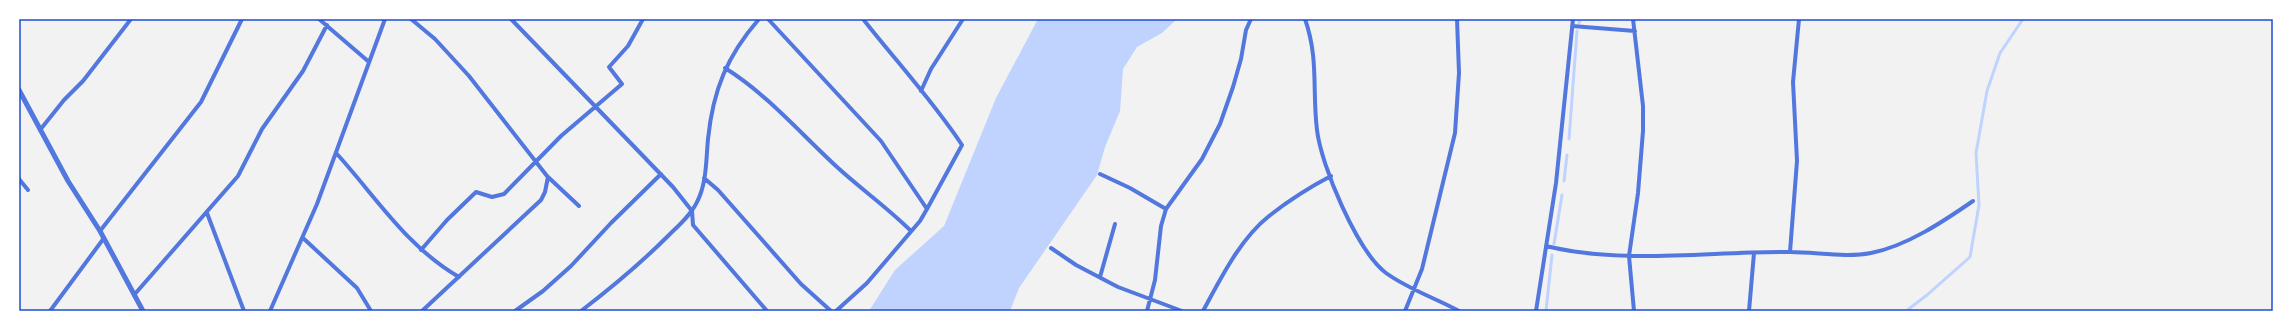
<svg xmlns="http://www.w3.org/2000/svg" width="2292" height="330" font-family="'Nunito Sans',sans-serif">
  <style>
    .water { fill: #bfd3fe }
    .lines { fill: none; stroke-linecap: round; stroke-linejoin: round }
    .stream { stroke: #bfd3fe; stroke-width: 3 }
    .minor { stroke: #5277de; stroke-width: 4 }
    .tertiary { stroke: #5277de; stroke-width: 5 }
    .neatline { fill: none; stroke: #1d4ed8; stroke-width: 1.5 }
  </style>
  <rect width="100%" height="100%" fill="#f2f2f2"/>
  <path class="water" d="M1038 19H1177L1162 33 1137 47 1123 69 1120 111 1105 147 1097 175 1019 288 1010 311H869L895 270 944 226 996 98Z"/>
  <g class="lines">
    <path class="stream" d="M1579 23 1580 19
      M1569 139 1577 31
      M1564 181 1567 155
      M1554 244 1562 195
      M1546 311 1552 255
      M1906 311 1927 295 1970 257 1979 205 1976 153 1987 91 2000 53 2023 19"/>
    <path class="minor" d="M319 19 369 62
      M411 19 435 39 469 76 547 176 579 206
      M511 19 673 187 692 211 693 225 767 311
      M768 19 881 141 927 209 920 221 867 283 836 311
      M863 19C896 61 933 101 962 145L927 209
      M1305 19C1319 59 1312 90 1317 130 1321 165 1357 251 1386 273 1408 289 1435 298 1459 311
      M1633 19 1643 106V131L1638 193 1629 256 1634 311
      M1572 26 1635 31
      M725 68C767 94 801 134 837 167 861 189 888 208 911 231
      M921 91 931 69 963 19
      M40 130 64 100 83 81 131 19
      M337 154C376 197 407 247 459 277
      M1100 174 1130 188 1166 209
      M704 178 718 190 801 284 831 311
      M19 179 28 190
      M207 213 244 311
      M100 231 201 102 242 19
      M303 238 357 288 371 311
      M1546 246C1623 265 1711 251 1790 252 1817 252 1845 258 1871 253 1907 246 1944 221 1973 201
      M1051 248 1076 265 1118 287 1182 311
      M421 250 447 220 476 192 492 197 504 194 561 136 622 84 609 67 628 46 643 19
      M1790 252 1797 161 1793 82 1799 19
      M1100 277 1115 224
      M134 295 238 176 262 129 303 71 327 25
      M50 311 104 238
      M270 311 317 204 385 19
      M422 311 541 200 545 192 548 177
      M515 311 543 291 571 266 611 223 661 174
      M581 311C611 288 641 263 668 236 678 226 691 215 697 202 707 183 706 159 708 139 713 90 727 56 759 19
      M1147 311 1155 280 1161 226 1166 209 1202 159 1220 124 1233 87 1241 59 1246 30 1251 19
      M1203 311C1221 278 1240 239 1269 216 1288 201 1310 187 1331 176
      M1405 311 1422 269 1455 133 1459 73 1457 19
      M1536 311 1556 183 1573 19
      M1749 311 1754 253"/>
    <path class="tertiary" d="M19 90 68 181 100 231 143 311"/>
  </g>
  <rect width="2292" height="330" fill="none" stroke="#ffffff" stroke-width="40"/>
  <rect x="20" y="20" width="2252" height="290" class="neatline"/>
</svg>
